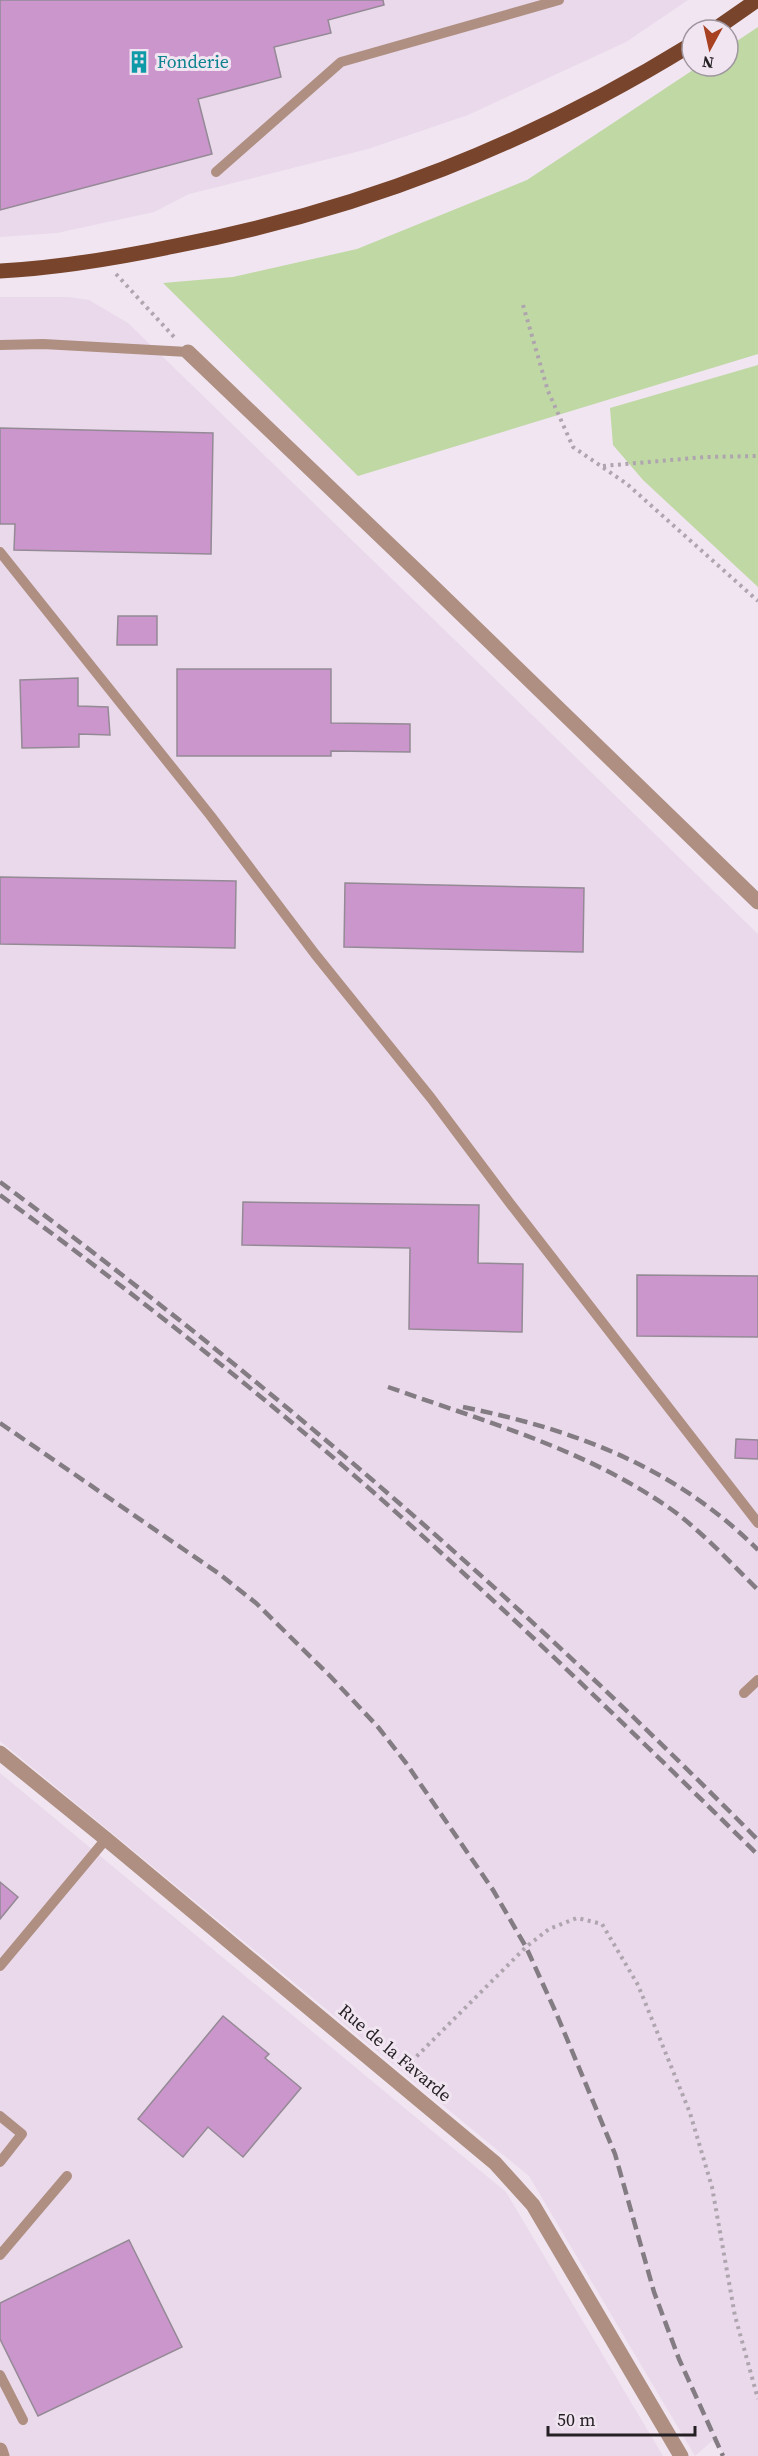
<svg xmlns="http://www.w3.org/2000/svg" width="758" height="2456" font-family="'Source Serif 4',serif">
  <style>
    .built { fill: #ead9eb }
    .green { fill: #bfd8a4 }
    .building { fill: #ca96cc; stroke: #948a95; stroke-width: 1.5 }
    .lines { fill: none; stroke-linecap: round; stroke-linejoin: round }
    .path { stroke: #afa5af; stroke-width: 4; stroke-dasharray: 3 4.5; stroke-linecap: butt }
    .service { stroke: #ae8f81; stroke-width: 10 }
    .minor { stroke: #ae8f81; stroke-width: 15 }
    .tertiary { stroke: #ae8f81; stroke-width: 15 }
    .primary { stroke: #78442b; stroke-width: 15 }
    .rail { stroke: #837c83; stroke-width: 4.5; stroke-dasharray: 12 6; stroke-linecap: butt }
    .labels { text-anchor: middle; stroke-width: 6; stroke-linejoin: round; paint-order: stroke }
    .culture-label { font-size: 18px; fill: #0d838f; stroke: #f1e5f1; text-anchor: start }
    .street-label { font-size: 18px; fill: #242024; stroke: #f1e5f1 }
  </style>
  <rect width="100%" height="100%" fill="#f1e5f1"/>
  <path class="built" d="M0 0H688L626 42 468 115 368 149 189 194 154 212 57 233 0 237Z
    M0 297H69L89 300 128 323 758 934V2456H726L712 2441 695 2456 529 2176 0 1741Z
    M0 1773 506 2192 663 2456H0Z"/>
  <path class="green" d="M758 27V354L358 476 163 283 233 277 357 249 527 180 699 66H728V47Z
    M758 365V587L643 480 613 445 610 408Z"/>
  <path class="building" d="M0 0H383L384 5 328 20 331 33 274 47 281 77 198 99 212 154 0 210Z
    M0 428 213 433 211 554 14 550 15 524H0Z
    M118 616H157V645H117Z
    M177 669H331V723L410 724V752L331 751V756H177Z
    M78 678V706L108 707 110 735 79 734V747L22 748 20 680Z
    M0 877 236 881 235 948 0 944Z
    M345 883 584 888 583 952 344 947Z
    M243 1202 479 1205 478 1263 523 1264 522 1332 409 1329 410 1248 242 1245Z
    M637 1275 758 1276V1337L637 1336Z
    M736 1439 758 1440V1459L735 1458Z
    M0 1882 18 1897 0 1919Z
    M223 2016 269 2054 265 2058 301 2088 243 2157 208 2127 183 2157 138 2119Z
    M129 2240 182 2347 38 2416 0 2339V2303Z"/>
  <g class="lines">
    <path class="path" d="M116 274 174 337
      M523 305 548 391 573 447 627 484 758 601
      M603 466 705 457 758 456
      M406 2067 526 1947 549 1929 577 1918 602 1924 638 1985 690 2113 712 2187 735 2316 758 2399"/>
    <path class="service" d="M216 172 341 62 559 0
      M0 345 43 344 188 352
      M0 552 210 815 315 954 431 1098 509 1202 758 1523
      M744 1693 758 1680
      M0 1966 106 1839
      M0 2116 22 2134 0 2162
      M0 2255 67 2176
      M0 2375 23 2420"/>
    <path class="minor" d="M0 1753 106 1839 495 2163 533 2205 681 2456
      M0 2450 2 2456"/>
    <path class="tertiary" d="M188 352 419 573 758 902"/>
    <path class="primary" d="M714 30 757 0
      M0 271C59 268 117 258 175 246 362 210 530 144 692 44"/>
    <path class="rail" d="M0 1182C269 1382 522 1601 758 1840
      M0 1195C128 1289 253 1387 372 1491 505 1608 632 1731 758 1855
      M388 1387C486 1422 589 1450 675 1512 705 1535 731 1563 758 1590
      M463 1407C576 1430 675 1467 758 1550
      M0 1423 218 1573 256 1603 330 1676 378 1727 406 1763 493 1890 526 1947 557 2015 615 2154 654 2292 679 2359 723 2456"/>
  </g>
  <defs>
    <g id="building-bare" transform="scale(1.8)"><path d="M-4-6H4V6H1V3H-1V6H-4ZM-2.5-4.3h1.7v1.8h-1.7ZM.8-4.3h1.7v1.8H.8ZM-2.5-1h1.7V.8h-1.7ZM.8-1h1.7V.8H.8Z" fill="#0f9aa8" stroke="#f1e5f1" stroke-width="2.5" paint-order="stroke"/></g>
  </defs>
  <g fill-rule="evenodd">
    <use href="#building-bare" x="139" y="62"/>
  </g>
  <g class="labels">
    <g class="culture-label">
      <text x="157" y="68">Fonderie</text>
    </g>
    <g class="street-label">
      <text transform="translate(395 2053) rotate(40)" y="6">Rue de la Favarde</text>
    </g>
  </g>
  <g transform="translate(710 48) rotate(188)"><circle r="28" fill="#f1e5f1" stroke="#9f969f" stroke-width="1.5"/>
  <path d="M0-4.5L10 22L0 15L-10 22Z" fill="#a84022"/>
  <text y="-9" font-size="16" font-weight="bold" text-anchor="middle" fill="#242024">N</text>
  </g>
  <path d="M548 2426v9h147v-9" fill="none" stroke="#242024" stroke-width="3"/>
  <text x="557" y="2426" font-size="18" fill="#242024" stroke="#f1e5f1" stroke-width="4.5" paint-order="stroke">50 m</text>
</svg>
